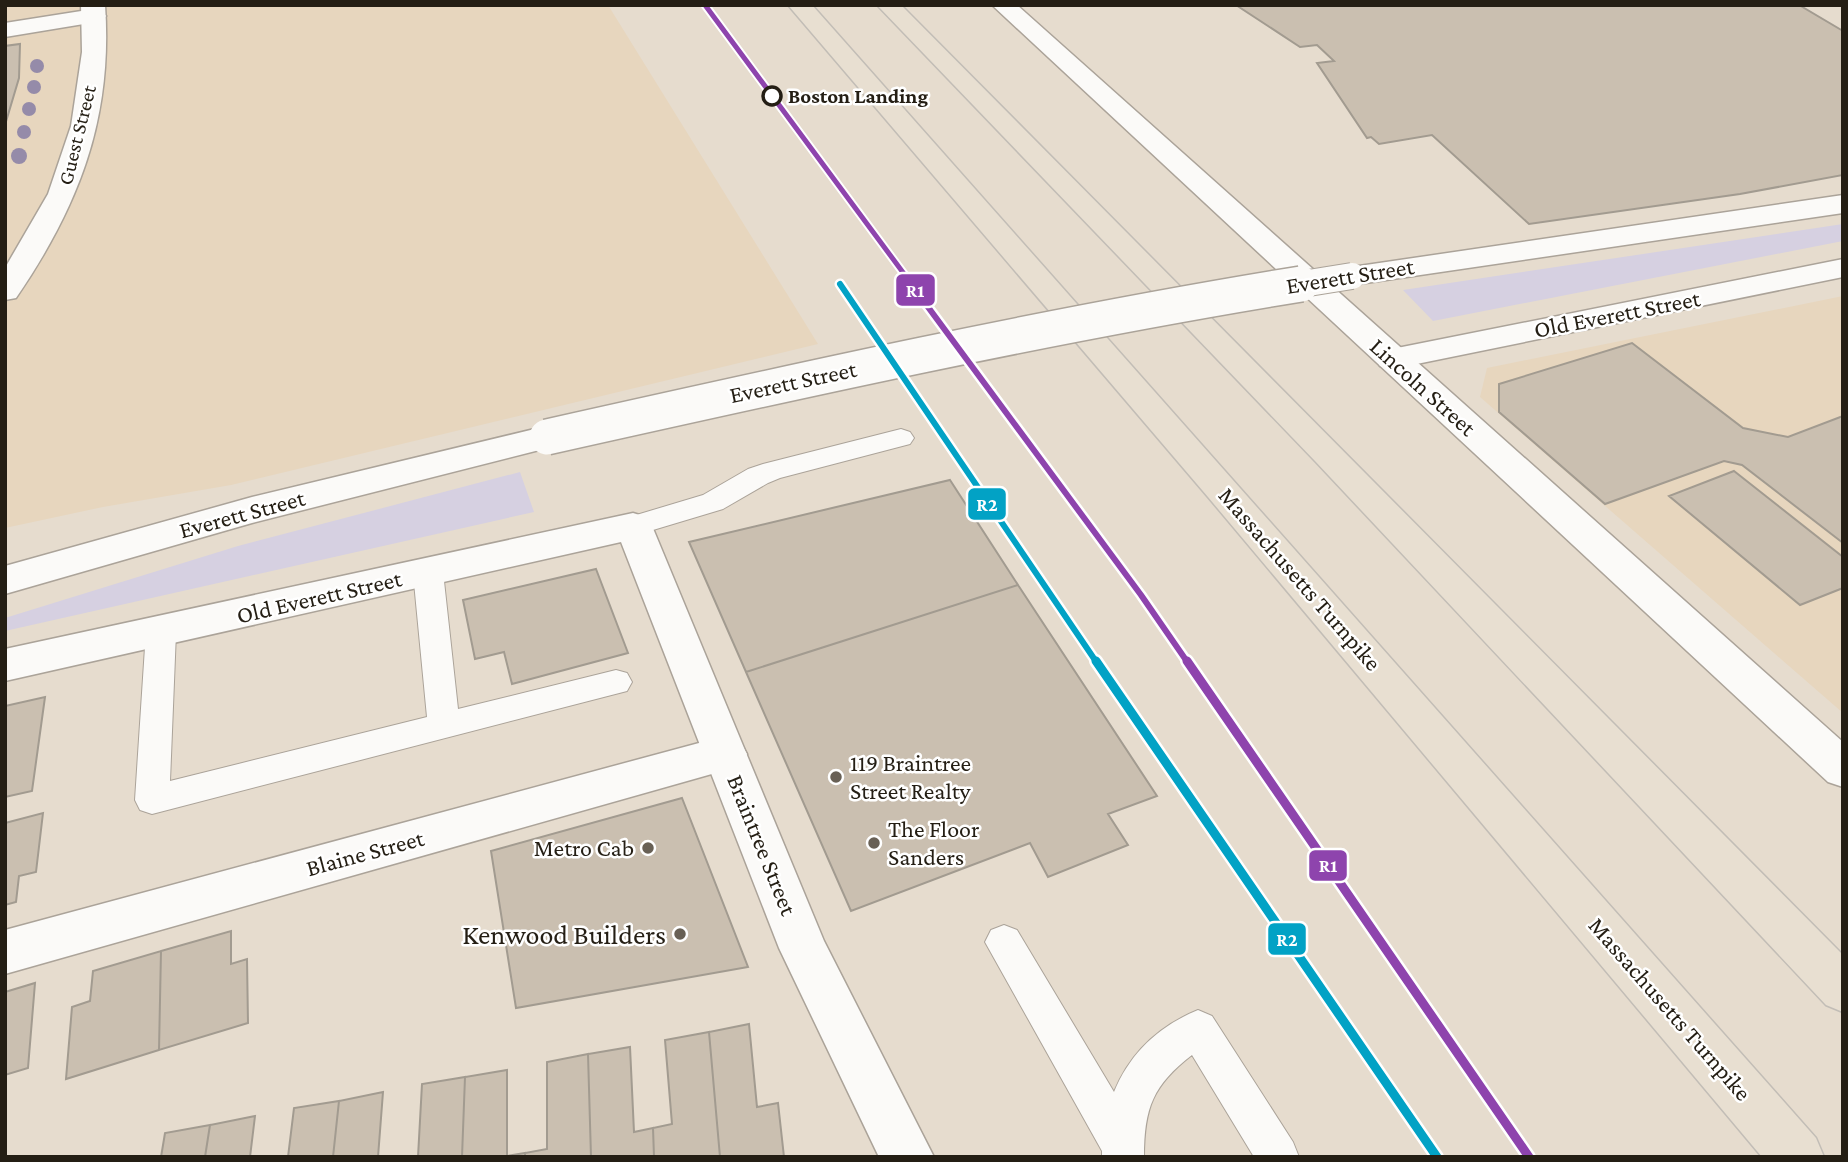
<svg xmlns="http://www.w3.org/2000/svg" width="1848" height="1162" font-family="'Crimson Pro',serif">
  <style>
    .built { fill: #e7d6be }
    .green { fill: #d6d0e1 }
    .building { fill: #cabfb0; stroke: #a29b90; stroke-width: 2 }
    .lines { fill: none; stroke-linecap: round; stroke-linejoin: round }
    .lane-casing { stroke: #aba399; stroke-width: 2 }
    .street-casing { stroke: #aba399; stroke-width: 3 }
    .secondary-casing { stroke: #aba399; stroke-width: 3 }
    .highway-casing { stroke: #c2bdb6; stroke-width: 3 }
    .lane { fill: #fbfaf8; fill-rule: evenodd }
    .street { fill: #fbfaf8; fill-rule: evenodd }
    .secondary { fill: #fbfaf8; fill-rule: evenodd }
    .highway { fill: #e8dfd1; fill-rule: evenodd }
    .secondary-bridge-far1-casing { stroke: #aba399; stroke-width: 28; stroke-linecap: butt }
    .secondary-bridge-casing { stroke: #aba399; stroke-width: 38; stroke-linecap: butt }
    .secondary-bridge-far1 { stroke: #fbfaf8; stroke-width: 26 }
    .secondary-bridge { stroke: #fbfaf8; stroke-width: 35 }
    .rail-1-far2-casing { stroke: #fff; stroke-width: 9 }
    .rail-1-far1-casing { stroke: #fff; stroke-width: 11 }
    .rail-1-casing { stroke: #fff; stroke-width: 14 }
    .rail-2-far1-casing { stroke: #fff; stroke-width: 11 }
    .rail-2-casing { stroke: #fff; stroke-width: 14 }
    .rail-1-far2 { stroke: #8e44ad; stroke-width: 5 }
    .rail-1-far1 { stroke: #8e44ad; stroke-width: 6 }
    .rail-1 { stroke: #8e44ad; stroke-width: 9 }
    .rail-2-far1 { stroke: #02a2c5; stroke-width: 6 }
    .rail-2 { stroke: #02a2c5; stroke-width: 9 }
    .tree { fill: #958ba9 }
    .stop-dot { fill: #fff; stroke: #241e14; stroke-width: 3.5 }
    .poi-dot { fill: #686055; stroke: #fff; stroke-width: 2.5 }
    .labels { text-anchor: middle; stroke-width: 5; stroke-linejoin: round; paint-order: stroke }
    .far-stop-label { font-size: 21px; font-weight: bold; fill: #241e14; stroke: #fff; text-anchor: start }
    .far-street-label { font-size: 21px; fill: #241e14; stroke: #fff }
    .street-label { font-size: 24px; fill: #241e14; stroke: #fff }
    .poi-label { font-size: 24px; fill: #241e14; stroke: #fff; text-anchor: start }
    .near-poi-label { font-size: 28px; fill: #241e14; stroke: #fff; text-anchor: end }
    .line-badge { stroke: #fff; stroke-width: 2.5 }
    .badge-label { font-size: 19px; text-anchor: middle; font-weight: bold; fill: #fff }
  </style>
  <rect width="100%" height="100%" fill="#e6dcce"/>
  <path class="built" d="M5 5H608L818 344 231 485 103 507 5 528Z
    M1843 296V713L1480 397 1487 368Z"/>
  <path class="green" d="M1843 224V241L1433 321 1403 290Z
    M520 472 534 512 5 631V618L238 546Z"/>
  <path class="building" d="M1236 5H1799L1843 31V175L1740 194 1529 224 1432 135 1379 144 1371 137 1367 138 1317 63 1334 61 1317 45 1300 47Z
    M20 44 19 78 5 125V46Z
    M1632 343 1743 428 1788 437 1843 416V543L1742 465 1724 461 1605 504 1499 412V384Z
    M1734 471 1843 557V588L1800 605 1669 496Z
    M950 480 1018 585 746 672 689 542Z
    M596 569 628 653 512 684 504 652 475 659 463 600Z
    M1018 585 1157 796 1108 814 1128 845 1048 877 1030 843 851 911 746 672Z
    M45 697 32 791 5 797V706Z
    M682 798 748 967 516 1008 491 851Z
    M43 813 36 872 19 876 16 902 5 905V823Z
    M231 931V964L247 959 248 1023 159 1050 161 951Z
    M161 951 159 1050 66 1079 72 1007 90 1001 93 971Z
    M35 983 28 1068 5 1075V992Z
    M749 1024 757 1107 778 1103 784 1157H720L709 1032Z
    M709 1032 720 1157H654L653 1128 672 1124 665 1040Z
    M630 1047 634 1132 653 1128 654 1157H591L588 1054Z
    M588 1054 591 1157H525V1153L547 1149V1062Z
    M507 1070V1156L525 1153V1157H462L465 1077Z
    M465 1077 462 1157H418L422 1084Z
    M383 1092 378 1157H333L339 1101Z
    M339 1101 333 1157H288L294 1108Z
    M255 1116 250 1157H205L210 1125Z
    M210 1125 205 1157H161L165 1133Z"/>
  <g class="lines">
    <g class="lane-casing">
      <path id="lane" d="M901 429 910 432 914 438 910 444 780 478 768 483 723 509 633 536 623 533 619 526 623 519 703 495 748 469 763 464Z
        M428 561 438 564 443 572 458 709 616 670 627 673 632 682 627 691 152 814 140 810 135 800 146 632 150 624 161 620 172 624 176 632 170 781 427 717 413 572 418 564Z
        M1004 925 1017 930 1114 1092C1130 1053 1159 1026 1198 1010L1212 1016 1293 1142 1299 1157H1254L1192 1055C1153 1085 1144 1108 1144 1157H1102V1151L985 942 991 930Z"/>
    </g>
    <g class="street-casing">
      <path id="street" d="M94 9 102 11 106 16 102 21 5 37V23Z
        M1843 259V277L1392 369 1380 366 1376 359 1380 352 1392 349Z
        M725 736 740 742 747 754 740 766 5 974V930Z"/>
    </g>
    <g class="secondary-casing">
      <path id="secondary" d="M81 5H105C113 118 79 206 16 298L5 300V268L48 194 71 126 82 52Z
        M992 5H1017L1843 742V787L1828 782Z
        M1843 195V213L1352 285 1341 282 1337 276 1341 270 1352 267Z
        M547 426 559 429 564 437 559 445 252 523 5 594V566L252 497Z
        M633 513 646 517 652 526 824 941 934 1157H879L779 948 621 542 5 681V649Z"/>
    </g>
    <g class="highway-casing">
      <path id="highway" d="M788 5H812L1816 1138 1824 1157H1762L1208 497Z
        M877 5H901L1843 955V1012L1826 1005 1315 461Z"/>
    </g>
    <use href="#lane" class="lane"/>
    <use href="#street" class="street"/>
    <use href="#secondary" class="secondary"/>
    <use href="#highway" class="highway"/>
    <g class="secondary-bridge-far1-casing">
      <path id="secondary-bridge-far1" d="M1290 286 1352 276"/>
    </g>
    <g class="secondary-bridge-casing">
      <path id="secondary-bridge" d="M547 437C797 381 1048 325 1301 284"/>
    </g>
    <use href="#secondary-bridge-far1" class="secondary-bridge-far1"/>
    <use href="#secondary-bridge" class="secondary-bridge"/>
    <g class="rail-1-far2-casing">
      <path id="rail-1-far2" d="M705 5 913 286"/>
    </g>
    <g class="rail-1-far1-casing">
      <path id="rail-1-far1" d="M911 284 1141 595 1188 663"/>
    </g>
    <g class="rail-1-casing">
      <path id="rail-1" d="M1187 661 1529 1157"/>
    </g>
    <g class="rail-2-far1-casing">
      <path id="rail-2-far1" d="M840 284 1097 663"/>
    </g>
    <g class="rail-2-casing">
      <path id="rail-2" d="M1096 661 1437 1157"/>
    </g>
    <use href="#rail-1-far2" class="rail-1-far2"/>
    <use href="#rail-1-far1" class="rail-1-far1"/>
    <use href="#rail-1" class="rail-1"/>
    <use href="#rail-2-far1" class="rail-2-far1"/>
    <use href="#rail-2" class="rail-2"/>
  </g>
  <g class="tree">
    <circle cx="37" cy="66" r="7"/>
    <circle cx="34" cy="87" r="7"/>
    <circle cx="29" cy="109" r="7"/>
    <circle cx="24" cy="132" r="7"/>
    <circle cx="19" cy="156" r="8"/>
  </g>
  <circle class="stop-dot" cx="772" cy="96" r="9"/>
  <g class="poi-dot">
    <circle cx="836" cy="777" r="7"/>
    <circle cx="874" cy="843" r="7"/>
    <circle cx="648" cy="848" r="7"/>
    <circle cx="680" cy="934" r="7"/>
  </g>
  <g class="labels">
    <g class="far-stop-label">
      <text x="788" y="103">Boston Landing</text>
    </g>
    <g class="far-street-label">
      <text transform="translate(77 135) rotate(-76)" y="7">Guest Street</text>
    </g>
    <g class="street-label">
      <text transform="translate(1350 276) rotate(-9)" y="8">Everett Street</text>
      <text transform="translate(1617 314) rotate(-11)" y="8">Old Everett Street</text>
      <text transform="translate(793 382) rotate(-12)" y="8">Everett Street</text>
      <text transform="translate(1423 387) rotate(42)" y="8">Lincoln Street</text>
      <text transform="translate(242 514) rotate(-15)" y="8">Everett Street</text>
      <text transform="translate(1300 579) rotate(49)" y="8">Massachusetts Turnpike</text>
      <text transform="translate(319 597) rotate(-13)" y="8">Old Everett Street</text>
      <text transform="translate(762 845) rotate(68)" y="8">Braintree Street</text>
      <text transform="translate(365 853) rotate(-15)" y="8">Blaine Street</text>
      <text transform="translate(1670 1009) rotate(49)" y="8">Massachusetts Turnpike</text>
    </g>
    <g class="poi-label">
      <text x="850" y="771">119 Braintree<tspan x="850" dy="28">Street Realty</tspan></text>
      <text x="888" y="837">The Floor<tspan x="888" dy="28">Sanders</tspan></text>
      <text x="634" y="856" text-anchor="end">Metro Cab</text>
    </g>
    <g class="near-poi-label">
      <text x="666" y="944">Kenwood Builders</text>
    </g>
  </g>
  <g class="line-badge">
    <rect x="895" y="273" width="41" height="34" rx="7" fill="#8e44ad"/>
    <rect x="967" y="487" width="40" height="34" rx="7" fill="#02a2c5"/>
    <rect x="1308" y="849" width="40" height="33" rx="7" fill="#8e44ad"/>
    <rect x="1267" y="922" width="40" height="34" rx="7" fill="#02a2c5"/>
  </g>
  <g class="badge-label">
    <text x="915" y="297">R1</text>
    <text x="987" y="511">R2</text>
    <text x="1328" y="872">R1</text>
    <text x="1287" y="946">R2</text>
  </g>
  <rect width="1848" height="1162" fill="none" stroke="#241e14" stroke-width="14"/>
</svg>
